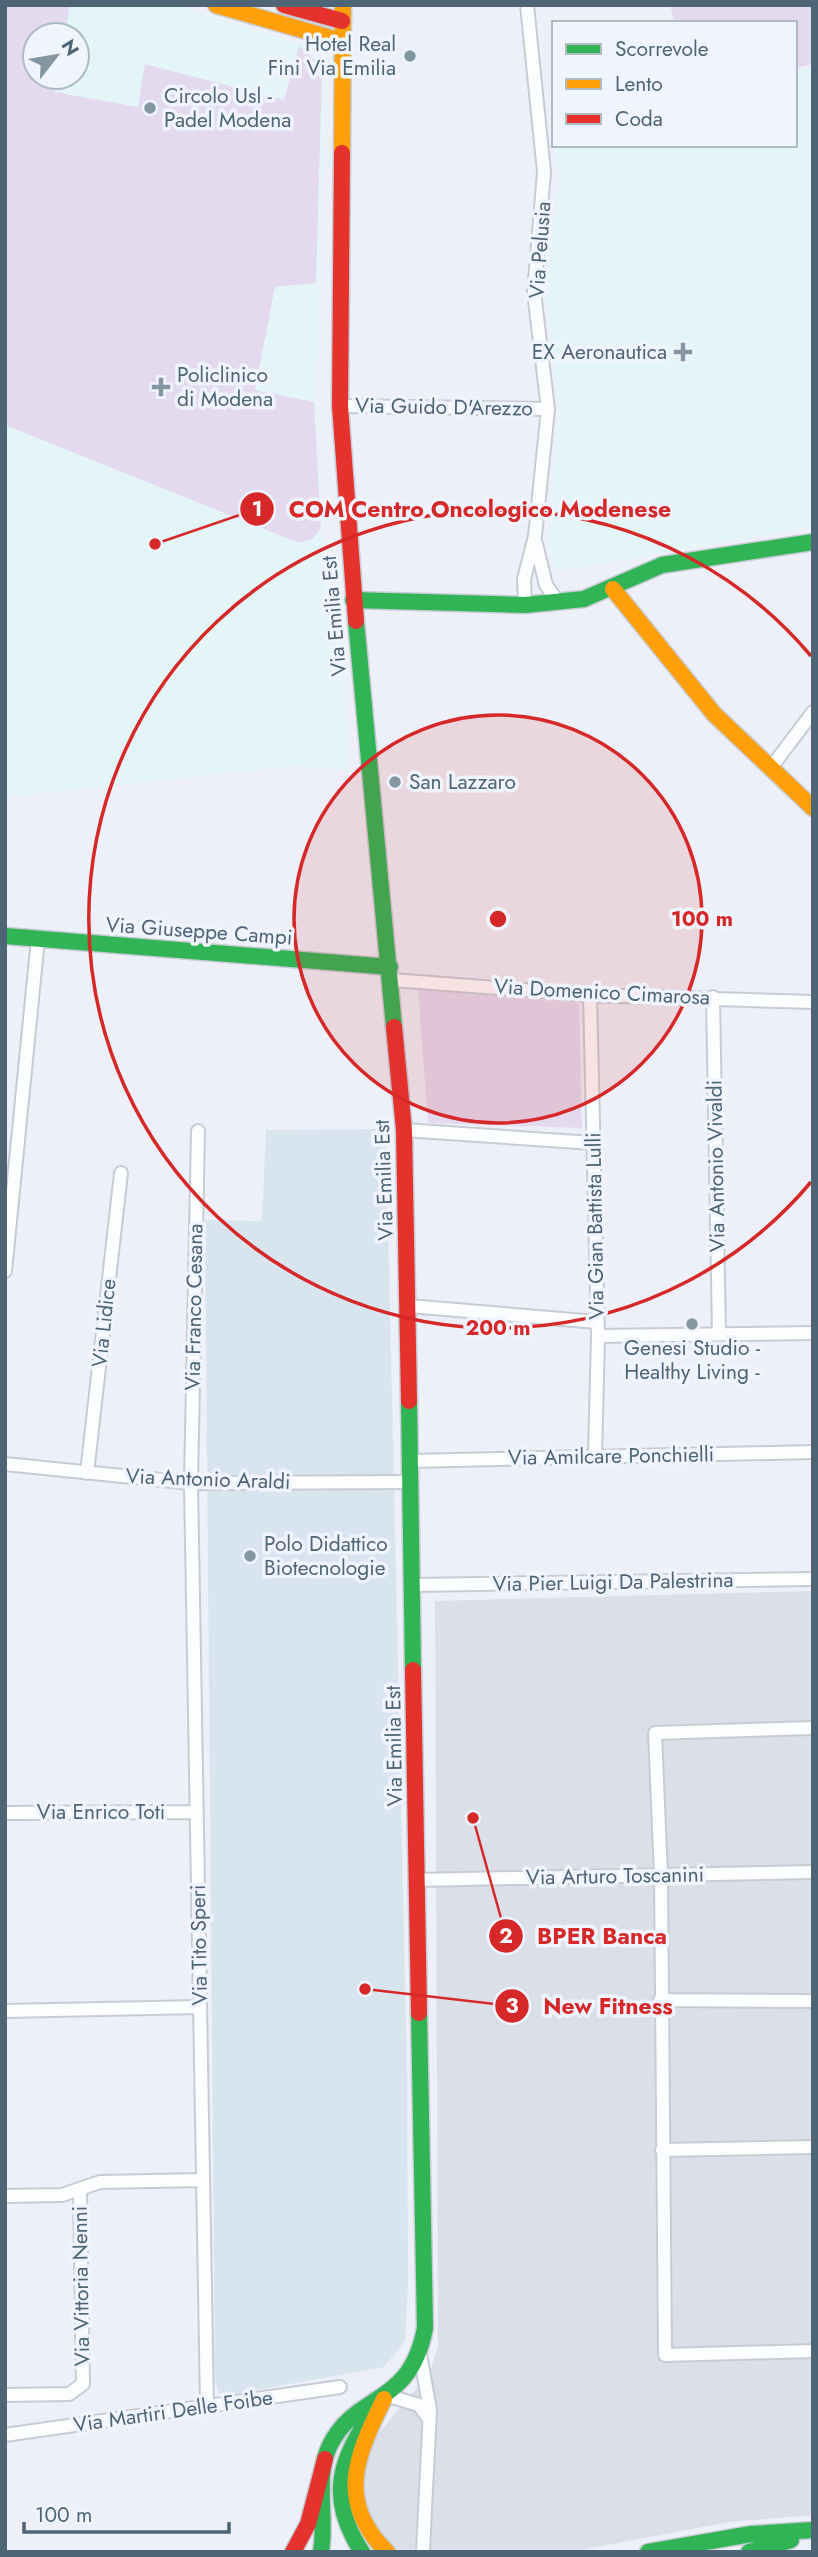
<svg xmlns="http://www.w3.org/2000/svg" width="818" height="2557" font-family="Jost,sans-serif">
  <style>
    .commercial { fill: #d8e5ef }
    .industrial { fill: #dbe0e8 }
    .medical { fill: #e4f5f7; fill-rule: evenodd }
    .green { fill: #e4daf0 }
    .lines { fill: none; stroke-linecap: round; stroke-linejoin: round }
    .street-casing { stroke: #c7ccd4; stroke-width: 16 }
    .fast-casing { stroke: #c7ccd5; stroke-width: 19 }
    .slow-casing { stroke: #c7ccd5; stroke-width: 19 }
    .jam-casing { stroke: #c7ccd5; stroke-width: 19 }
    .street { stroke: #fcfdfe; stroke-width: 12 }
    .fast { stroke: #30b455; stroke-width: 16 }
    .slow { stroke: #ff9f0a; stroke-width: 16 }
    .jam { stroke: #e5322d; stroke-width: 16 }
    .ring { fill: none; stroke: #d62828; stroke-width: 3.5 }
    .poi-dot { fill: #8596a3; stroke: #eff4fe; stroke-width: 2.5 }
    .labels { text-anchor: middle; stroke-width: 7; stroke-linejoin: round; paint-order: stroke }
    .poi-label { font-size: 21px; fill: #4d6575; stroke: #eff4fe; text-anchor: start }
    .street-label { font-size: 21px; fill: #4d6575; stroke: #eff4fe }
    .centre { fill: #d62828; stroke: #eff4fe; stroke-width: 3.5 }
    .ring-label { font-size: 21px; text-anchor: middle; font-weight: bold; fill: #d62828; stroke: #eff4fe; stroke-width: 7; stroke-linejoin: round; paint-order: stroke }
    .leader { fill: none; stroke: #d62828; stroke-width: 2.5 }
    .callout-dot { fill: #d62828; stroke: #eff4fe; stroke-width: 2.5 }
    .mark-label { font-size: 21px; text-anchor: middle; font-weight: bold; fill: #fff }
    .callout-label { font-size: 23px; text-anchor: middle; font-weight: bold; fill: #d62828; stroke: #eff4fe; stroke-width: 7; stroke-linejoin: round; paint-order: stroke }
  </style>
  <rect width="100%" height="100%" fill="#edf0f8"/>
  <path class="commercial" d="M386 1129 407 2069 408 2283 405 2341 384 2367 224 2396 219 2393 215 2381 205 1220 262 1221 266 1130Z"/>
  <path class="industrial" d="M813 1591V2515L730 2522 575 2551 398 2552 382 2535 367 2509 363 2494 364 2461 377 2435 430 2372 438 2346 435 1601Z"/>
  <path class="medical" d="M5 5H175L299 44 317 60 325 73 316 404 323 545 336 598 342 645 349 770 293 766 5 797ZM35 35H77V77H35Z
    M813 68V527L558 571 548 551 559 411 546 293 559 179 555 145H795V71Z"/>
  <path class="green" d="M5 5H70L65 35H35V77H57L55 92 138 107 145 64 284 100 299 46 316 61 322 72 316 283 275 287 255 390 314 402 321 528 312 539 299 543 5 425Z
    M670 5H813V64L795 68V23H675Z
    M418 990 579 1003 582 1128 428 1123Z"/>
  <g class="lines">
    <g class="street-casing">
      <path id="street" d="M340 406 548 409
        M536 544 546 585 558 602
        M525 605 524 579 535 536 548 409 534 292 544 172 527 5
        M770 769 813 712
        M392 980 590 995 813 1002
        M590 995 598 1336 595 1456
        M713 997 719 1334
        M404 1130 593 1143
        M198 1131 191 1483 207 2407
        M5 1271 38 939
        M409 1306 597 1322
        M598 1336 813 1333
        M410 1461 813 1452
        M5 1464 191 1483 411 1482
        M87 1473 121 1173
        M413 1585 813 1579
        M813 1728 655 1733 661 1875 665 2355 813 2351
        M5 1813 197 1812
        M417 1880 813 1872
        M660 2000 813 2001
        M5 2011 199 2007
        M662 2150 813 2147
        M5 2196 62 2195 100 2182 201 2180
        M420 2354 430 2410 423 2550
        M5 2395 69 2394 83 2384 80 2191
        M389 2396 419 2405 429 2419
        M5 2435 340 2387"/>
    </g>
    <g class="fast-casing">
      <path id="fast" d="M353 600 525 605 584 599 662 565 813 542
        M356 621 394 1027
        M5 936 390 967
        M409 1401 413 1670
        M321 2552C327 2518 314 2477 330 2445 357 2391 410 2408 425 2328L419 2013
        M362 2552C330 2503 336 2465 369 2418
        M648 2552 751 2534 813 2530
        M749 2552 791 2540"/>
    </g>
    <g class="slow-casing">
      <path id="slow" d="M216 5 341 41
        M342 153 343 5
        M613 589 714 714 813 808
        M384 2399C356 2456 336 2501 387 2552"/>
    </g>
    <g class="jam-casing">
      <path id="jam" d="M284 5 342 21
        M342 153 340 406 356 621
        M394 1027 404 1130 409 1401
        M413 1670 419 2013
        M293 2552 308 2524 325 2459"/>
    </g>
    <use href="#street" class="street"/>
    <use href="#fast" class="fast"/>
    <use href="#slow" class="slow"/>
    <use href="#jam" class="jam"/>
  </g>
  <circle cx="498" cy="919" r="204" fill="#d62828" fill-opacity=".12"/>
  <g class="ring">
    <circle cx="498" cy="919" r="204"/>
    <path d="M811 1182A409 409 0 1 1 811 656"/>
  </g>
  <g class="poi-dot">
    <circle cx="410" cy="56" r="7"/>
    <circle cx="150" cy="108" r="7"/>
    <path d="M679.5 341.5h7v7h7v7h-7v7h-7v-7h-7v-7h7z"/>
    <path d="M157.5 376.5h7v7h7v7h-7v7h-7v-7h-7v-7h7z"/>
    <circle cx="395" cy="782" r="7"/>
    <circle cx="692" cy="1324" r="7"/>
    <circle cx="250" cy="1556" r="7"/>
  </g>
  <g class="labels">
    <g class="poi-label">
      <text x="396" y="51" text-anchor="end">Hotel Real<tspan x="396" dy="24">Fini Via Emilia</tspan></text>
      <text x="164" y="103">Circolo Usl -<tspan x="164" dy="24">Padel Modena</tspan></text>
      <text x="667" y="359" text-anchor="end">EX Aeronautica</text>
      <text x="177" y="382">Policlinico<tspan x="177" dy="24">di Modena</tspan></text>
      <text x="409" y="789">San Lazzaro</text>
      <text x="692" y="1355" text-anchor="middle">Genesi Studio -<tspan x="692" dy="24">Healthy Living -</tspan></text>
      <text x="264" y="1551">Polo Didattico<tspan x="264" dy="24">Biotecnologie</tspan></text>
    </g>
    <g class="street-label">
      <text transform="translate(540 250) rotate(-86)" y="7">Via Pelusia</text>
      <text transform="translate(444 407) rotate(1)" y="7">Via Guido D'Arezzo</text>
      <text transform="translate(334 616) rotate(-95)" y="7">Via Emilia Est</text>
      <text transform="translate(199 931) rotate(4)" y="7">Via Giuseppe Campi</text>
      <text transform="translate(602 992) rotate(3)" y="7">Via Domenico Cimarosa</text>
      <text transform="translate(716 1166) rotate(-91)" y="7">Via Antonio Vivaldi</text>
      <text transform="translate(384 1180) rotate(-92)" y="7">Via Emilia Est</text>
      <text transform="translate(595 1226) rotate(-91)" y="7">Via Gian Battista Lulli</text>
      <text transform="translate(194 1307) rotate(-89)" y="7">Via Franco Cesana</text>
      <text transform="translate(104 1323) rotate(-84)" y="7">Via Lidice</text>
      <text transform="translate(611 1456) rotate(-1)" y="7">Via Amilcare Ponchielli</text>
      <text transform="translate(208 1479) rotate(2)" y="7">Via Antonio Araldi</text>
      <text transform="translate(613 1582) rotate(-1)" y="7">Via Pier Luigi Da Palestrina</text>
      <text transform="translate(394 1746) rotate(-91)" y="7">Via Emilia Est</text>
      <text x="101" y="1819">Via Enrico Toti</text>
      <text transform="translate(615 1876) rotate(-1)" y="7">Via Arturo Toscanini</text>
      <text transform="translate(199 1945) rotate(-91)" y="7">Via Tito Speri</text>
      <text transform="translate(81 2286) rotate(-91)" y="7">Via Vittoria Nenni</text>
      <text transform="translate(173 2411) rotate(-8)" y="7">Via Martiri Delle Foibe</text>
    </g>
  </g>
  <circle cx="498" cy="919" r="10" class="centre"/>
  <g class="ring-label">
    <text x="702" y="926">100 m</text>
    <text x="498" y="1335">200 m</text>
  </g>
  <path class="leader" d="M155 544L257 509M473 1818L506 1936M365 1989L512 2006"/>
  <g class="callout-dot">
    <circle cx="155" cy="544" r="7"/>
    <circle cx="473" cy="1818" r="7"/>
    <circle cx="365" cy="1989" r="7"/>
    <circle cx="257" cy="509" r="18"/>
    <circle cx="506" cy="1936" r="18"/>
    <circle cx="512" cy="2006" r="18"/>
  </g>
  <g class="mark-label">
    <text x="257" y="516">1</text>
    <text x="506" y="1943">2</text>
    <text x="512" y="2013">3</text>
  </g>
  <g class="callout-label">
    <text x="480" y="517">COM Centro Oncologico Modenese</text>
    <text x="602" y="1944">BPER Banca</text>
    <text x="608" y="2014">New Fitness</text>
  </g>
  <rect width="818" height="2557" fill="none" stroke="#4d6575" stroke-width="14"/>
  <rect x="552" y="21" width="245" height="126" fill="#eff4fe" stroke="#aebbc7" stroke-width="2"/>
  <rect x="566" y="44" width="35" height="10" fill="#30b455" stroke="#aebbc7" stroke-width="2"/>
  <text x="615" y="56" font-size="21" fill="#4d6575">Scorrevole</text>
  <rect x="566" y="79" width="35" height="10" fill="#ff9f0a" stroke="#aebbc7" stroke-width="2"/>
  <text x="615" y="91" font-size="21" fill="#4d6575">Lento</text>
  <rect x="566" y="114" width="35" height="10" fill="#e5322d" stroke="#aebbc7" stroke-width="2"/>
  <text x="615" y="126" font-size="21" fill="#4d6575">Coda</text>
  <g transform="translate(56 56) rotate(59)"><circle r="33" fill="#eff4fe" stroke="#aebbc7" stroke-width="2"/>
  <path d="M0-5L12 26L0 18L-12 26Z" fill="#8596a3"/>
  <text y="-10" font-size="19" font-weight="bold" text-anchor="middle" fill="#4d6575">N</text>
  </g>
  <path d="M24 2522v10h205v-10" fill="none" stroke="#4d6575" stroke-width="3.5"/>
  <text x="35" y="2522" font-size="21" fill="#4d6575" stroke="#eff4fe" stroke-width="5" paint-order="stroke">100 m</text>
</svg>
